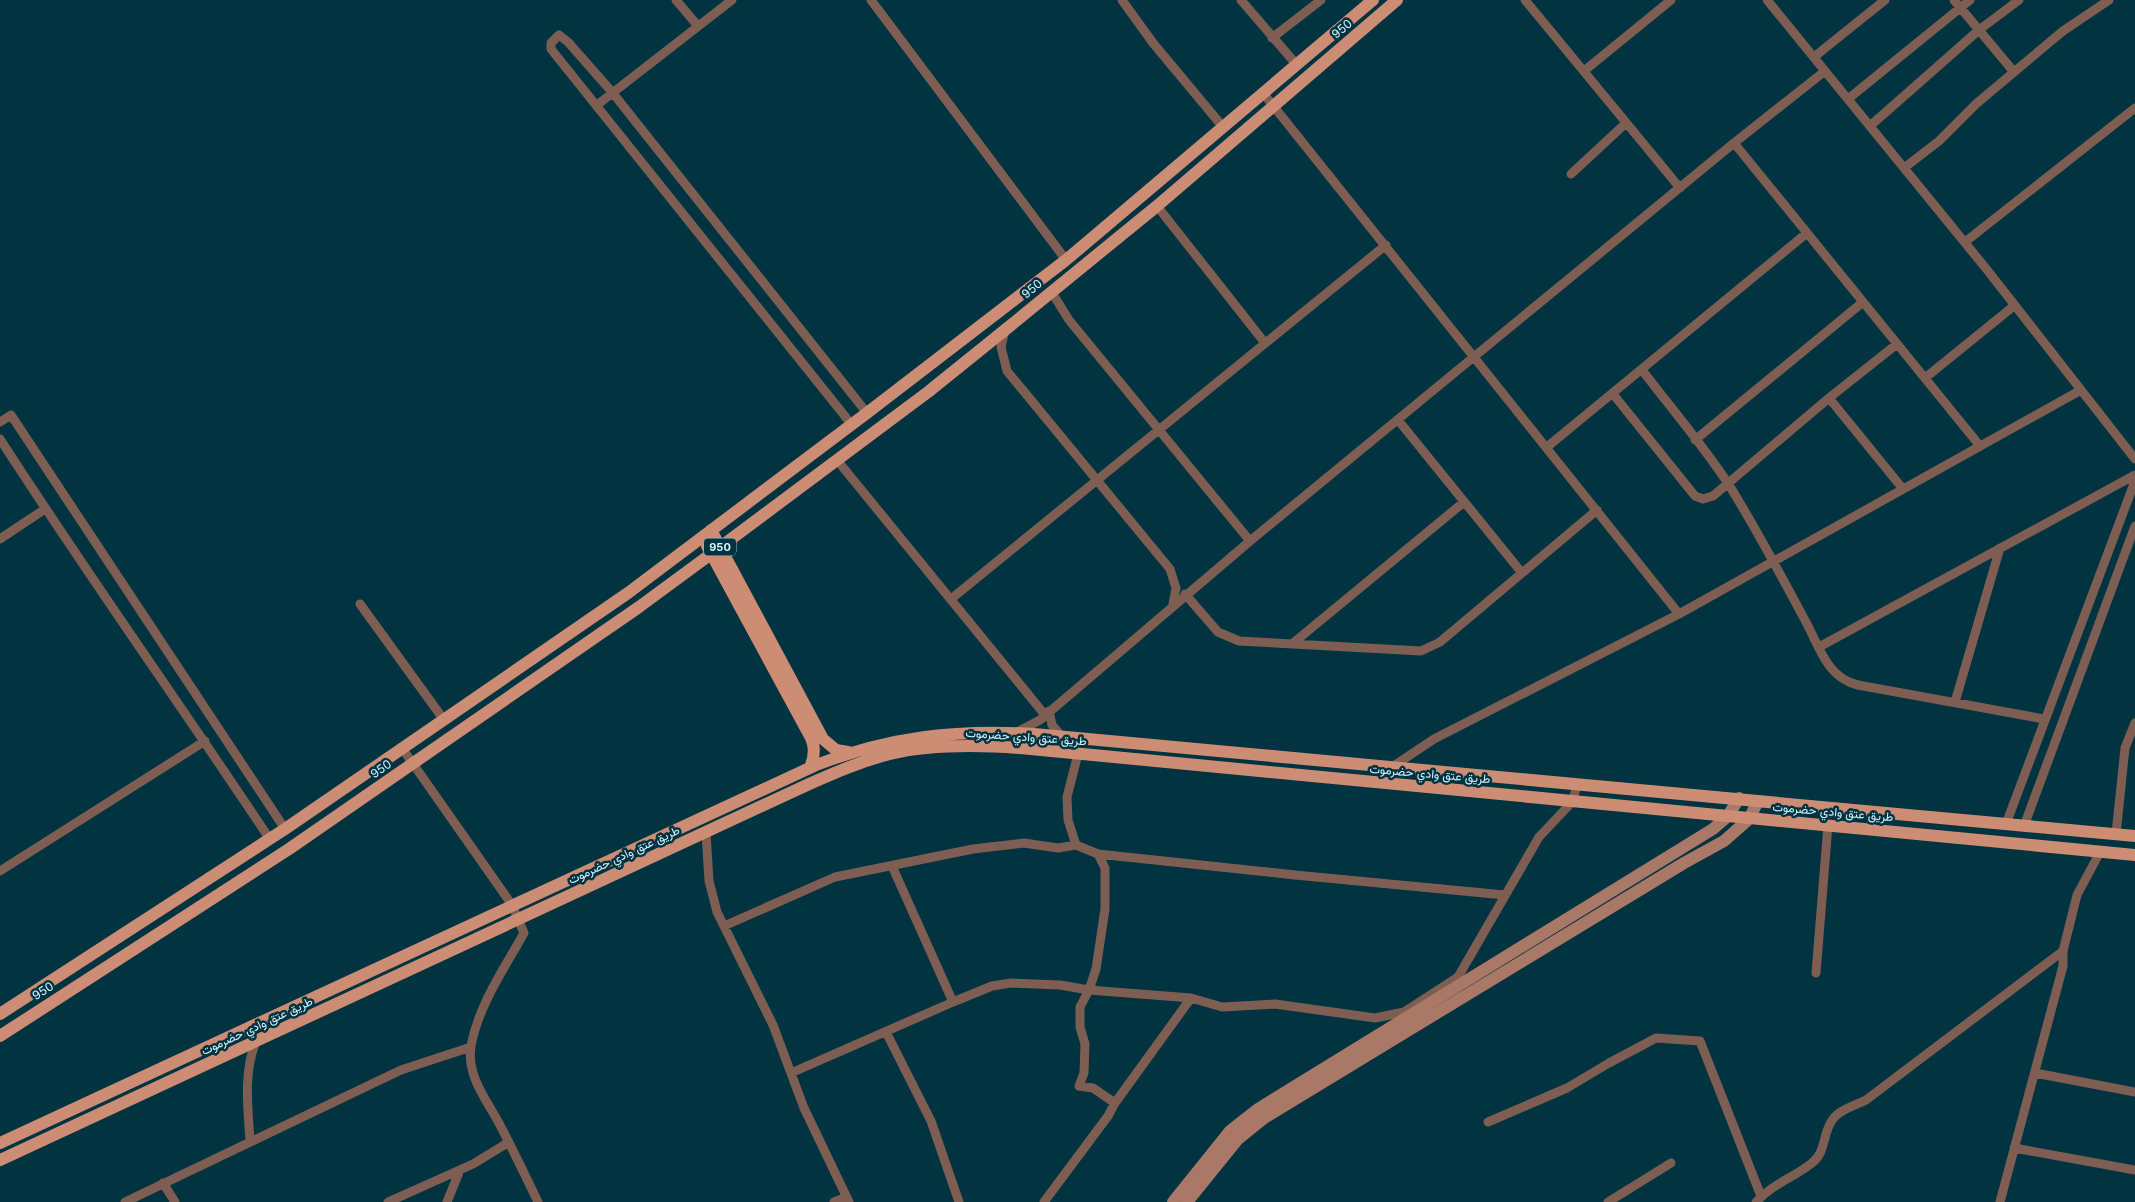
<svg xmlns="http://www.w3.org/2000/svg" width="2135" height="1202" font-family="Inter,Vazirmatn,sans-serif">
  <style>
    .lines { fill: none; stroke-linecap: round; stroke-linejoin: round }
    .street { stroke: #7e5e52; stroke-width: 9 }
    .secondary { stroke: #aa7866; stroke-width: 12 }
    .primary { stroke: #cd8d75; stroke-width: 12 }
    .labels { text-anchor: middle; stroke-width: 5; stroke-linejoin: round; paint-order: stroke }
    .shield { fill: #023340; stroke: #96bac6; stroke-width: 1 }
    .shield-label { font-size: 11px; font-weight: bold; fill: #d5f4ff }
    .street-label { font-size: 12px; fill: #d5f4ff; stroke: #023340 }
  </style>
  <rect width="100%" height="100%" fill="#023340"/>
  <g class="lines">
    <path class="street" d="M676 0 698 26
      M871 0 1066 260
      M1122 0 1153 43 1223 127
      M1241 0 1296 64
      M1525 0 1680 188
      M1767 0 1988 271 2135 459
      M1954 0 2014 72
      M1272 38 1321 0
      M1814 57 1885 0
      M1584 71 1671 0
      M1263 93 1679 614
      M1848 99 1970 0
      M597 105 732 0
      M1870 126 1979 30 2019 0
      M1734 143 1980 446
      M1904 168 1939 141 1976 104 2014 72 2063 31 2109 0
      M1571 174 1626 123
      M1157 206 1265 343
      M1965 242 2135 108
      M1051 291 1069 320 1250 541
      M1005 330 1001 347 1007 371 1170 569 1176 588 1173 604
      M1642 370C1671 408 1703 445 1729 485 1757 530 1782 577 1807 624 1820 649 1828 678 1858 685L2044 719
      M1925 378 2015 305
      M1613 394 1695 496 1703 499 1713 496 1829 398 1897 344
      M1829 398 1903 489
      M1398 420 1522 573
      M0 422 11 415 285 829
      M852 425 551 49V43L559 35 568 42 612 92 867 413
      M0 439C87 574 180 704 269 838
      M1695 440 1863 302
      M1547 447 1807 233
      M837 460 1045 715
      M0 539 45 509
      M1185 594 1218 632 1239 641 1421 651 1440 642 1597 510
      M951 599 1386 245
      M360 604 444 720
      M1292 644 1464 502
      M1819 647 2135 475
      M1955 702 2000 548
      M1049 711 1052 725 1062 737
      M1019 731 1040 720 1250 541 1734 143 1825 71
      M402 748 512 905 524 933C504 969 479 1004 471 1046 466 1077 488 1101 501 1127 514 1152 526 1177 538 1202
      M1392 767 1434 739 1679 614 2081 390
      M2006 824 2135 481
      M2024 826 2135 526
      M706 833 709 881 717 912 773 1025 804 1108 849 1202
      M2116 834 2125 748 2135 723
      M1098 854 1295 875 1505 895
      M892 866 953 1002 992 986 1011 983 1060 985 1089 990 1191 998 1222 1007 1275 1004 1375 1018 1404 1012 1458 977 1539 837 1573 801 1577 784
      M0 871 205 741
      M724 926 835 877 973 849 1024 843 1058 848 1076 845 1068 820 1067 797 1078 754
      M1816 973 1828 825
      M886 1032 931 1121 959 1202
      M791 1073 953 1002
      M2035 1073 2135 1092
      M1115 1103 1191 998
      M1488 1122 1567 1088 1609 1063 1656 1038 1700 1041 1761 1196
      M250 1141C248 1108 243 1073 256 1041
      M2014 1148 2135 1170
      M163 1183 175 1202
      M125 1202 401 1070 471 1047
      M388 1202 473 1164 509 1142
      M447 1202 460 1170
      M834 1202 846 1197
      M1044 1202 1108 1116 1115 1103 1093 1088 1079 1086 1084 1073 1085 1044 1080 1027V1007L1089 990 1096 969 1105 909V868L1098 854 1076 845
      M1608 1202 1671 1163
      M1756 1202C1774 1183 1793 1178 1812 1163 1827 1151 1822 1133 1833 1119 1839 1110 1856 1105 1866 1100L2063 951
      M2000 1202 2063 966V951L2077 895 2100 852"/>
    <path class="secondary" d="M1173 1202 1230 1131 1258 1109 1713 829 1728 816 1739 798
      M1187 1202 1238 1139 1264 1118 1684 863 1724 841 1749 819 1758 801"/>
    <path class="primary" d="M711 530 823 739 836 750 848 752
      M707 546 811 738C816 748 814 758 810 768
      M0 1014 285 829 628 593 867 413 1066 260 1373 0
      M0 1036 289 849 639 607 711 554 928 392 1005 330 1157 206 1397 0
      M0 1143 816 765C889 737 956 729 1034 734L2135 836
      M0 1160 807 785C834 773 861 761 890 754 931 744 977 745 1020 748L2135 855"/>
  </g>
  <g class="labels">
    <rect class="shield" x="704" y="538.5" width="32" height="17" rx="4"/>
    <g class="shield-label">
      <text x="720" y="551">950</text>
    </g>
    <g class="street-label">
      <text transform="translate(1342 29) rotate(-40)" y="4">950</text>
      <text transform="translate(1032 289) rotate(-40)" y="4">950</text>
      <text transform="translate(1026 737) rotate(4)" y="4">طريق عتق وادي حضرموت</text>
      <text transform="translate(381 769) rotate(-35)" y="4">950</text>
      <text transform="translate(1430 774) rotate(5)" y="4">طريق عتق وادي حضرموت</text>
      <text transform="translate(1833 812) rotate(5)" y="4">طريق عتق وادي حضرموت</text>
      <text transform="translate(624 855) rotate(-25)" y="4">طريق عتق وادي حضرموت</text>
      <text transform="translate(43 991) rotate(-33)" y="4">950</text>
      <text transform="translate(257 1026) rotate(-25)" y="4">طريق عتق وادي حضرموت</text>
    </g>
  </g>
</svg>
